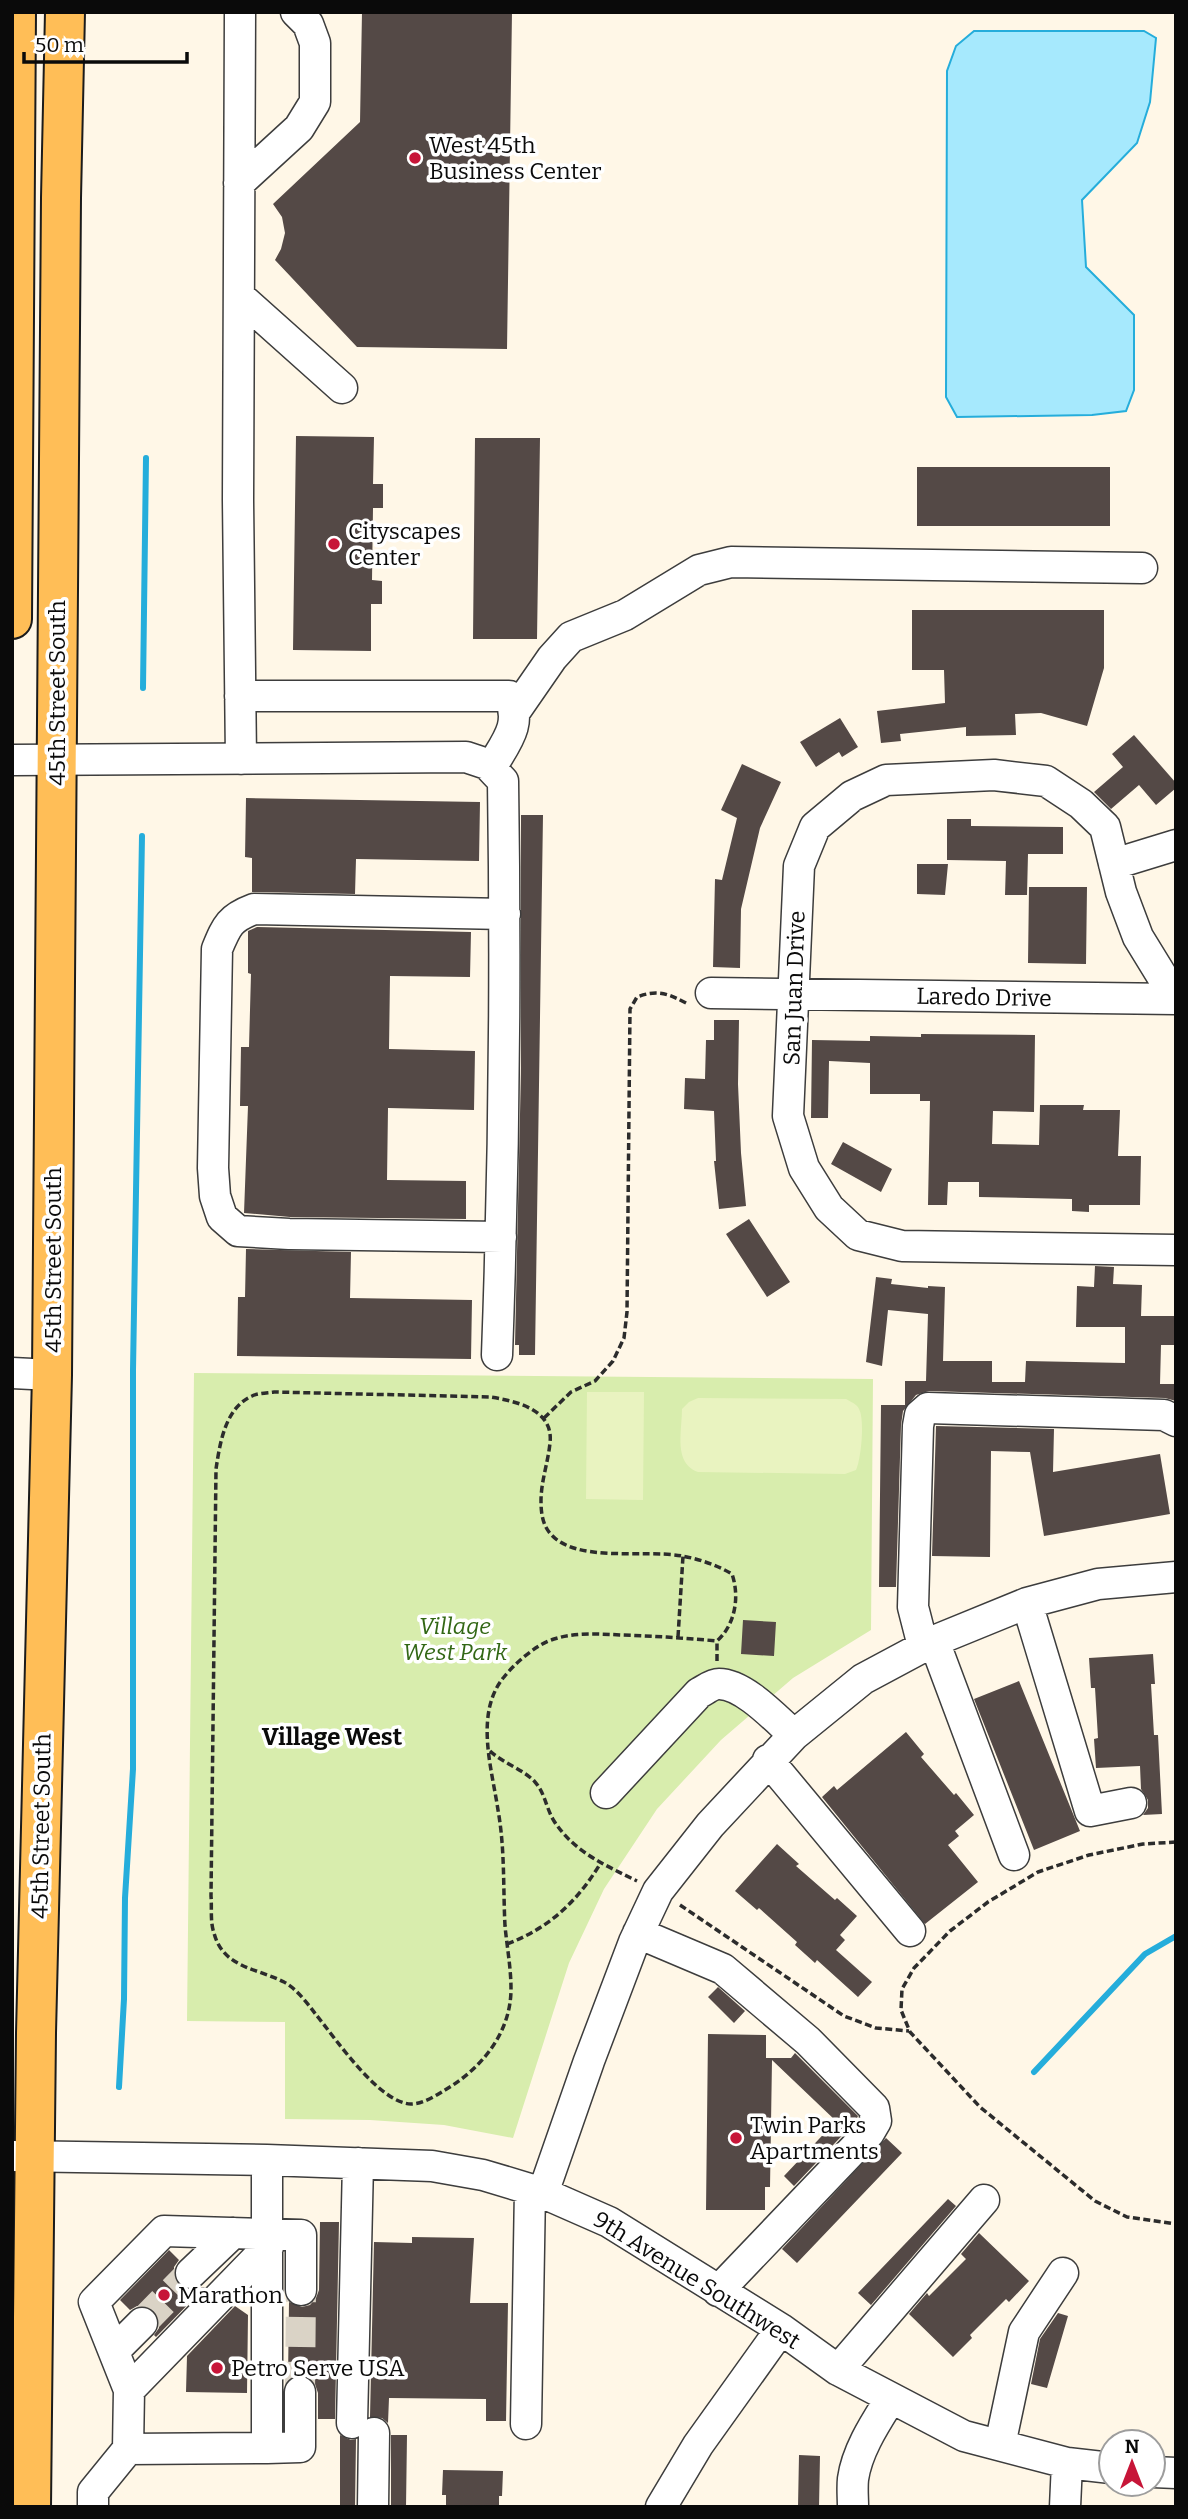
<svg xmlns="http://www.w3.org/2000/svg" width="1188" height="2519" font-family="Bitter,serif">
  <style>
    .green { fill: #d8edad }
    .pitch { fill: #e9f3c0 }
    .water { fill: #a6e9fd; stroke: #25addb; stroke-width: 2 }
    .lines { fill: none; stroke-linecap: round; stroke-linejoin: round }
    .stream { stroke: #25addb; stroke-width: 6 }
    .building { fill: #544946 }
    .minor-tunnel { stroke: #dad3c6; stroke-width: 30; stroke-dasharray: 30 15; stroke-linecap: butt }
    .minor-casing { stroke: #3d3d3d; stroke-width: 33 }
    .major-casing { stroke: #1b1b1b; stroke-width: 42 }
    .path { stroke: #2c2c2c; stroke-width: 3.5; stroke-dasharray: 7 3.5; stroke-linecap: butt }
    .minor { stroke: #fff; stroke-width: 30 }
    .major { stroke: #ffbe57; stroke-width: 38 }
    .poi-dot { fill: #c71538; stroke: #fff; stroke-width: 2.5 }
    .labels { text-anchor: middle; stroke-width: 7; stroke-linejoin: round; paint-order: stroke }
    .poi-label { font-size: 23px; fill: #0a0a0a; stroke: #fff; text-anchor: start }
    .street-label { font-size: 23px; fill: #0a0a0a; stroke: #fff }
    .park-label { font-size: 23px; font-style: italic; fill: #326715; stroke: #fff }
    .neighbourhood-label { font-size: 24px; font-weight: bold; fill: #0a0a0a; stroke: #fff }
  </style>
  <rect width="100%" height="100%" fill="#fff7e7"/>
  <path class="green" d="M194 1373 873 1379 871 1630 793 1678 721 1740 657 1809 604 1889 569 1963 513 2138 444 2125 370 2120 285 2119V2022L187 2021Z"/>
  <path class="pitch" d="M587 1392H644L643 1500 586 1499Z
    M698 1398 846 1399C851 1402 857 1404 859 1409 865 1420 861 1460 856 1470L845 1474 698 1472C673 1463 682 1431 682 1409L689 1402Z"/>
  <path class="water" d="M974 31H1144L1156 38 1150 102 1137 143 1082 200 1086 267 1134 315V390L1126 411 1092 415 957 417 946 397 947 71 956 46Z"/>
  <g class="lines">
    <path class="stream" d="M143 688 146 458
      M1034 2072 1145 1954 1176 1936
      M119 2087 124 1999 125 1898 133 1769V1370L142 836"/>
  </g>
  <path class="building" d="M362 12H512L507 349 357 347 275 260 281 249 285 233 282 217 273 204 360 122Z
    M296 436 374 437 373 484H383V508H373L372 580 382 581V604H371V651L293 650Z
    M475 438H540L537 639H473Z
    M917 467H1110V526H917Z
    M912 610H1104V668L1087 726 1041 713 1015 714 1016 735 966 736V727L900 734 901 741 881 743 877 711 945 703 944 670H912Z
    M840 718 858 747 842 757 839 752 816 767 800 742Z
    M1134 735 1176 783V788L1156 805 1139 785 1111 809 1094 792 1123 767 1112 754Z
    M742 764 781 782 760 828 741 909 740 968 713 967 715 879 722 880 737 818 721 810Z
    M246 798 480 802 479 861 356 859 355 894 252 892V858L245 857Z
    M521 815H543L535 1355H519V1345H515L521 1068Z
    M947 819H971V826L1063 827V854H1028L1027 895H1005L1006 861 947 860Z
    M917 864H948L945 895 917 894Z
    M1029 887H1087L1086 964 1028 963Z
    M257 927 471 932 470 977 390 976 389 1049 475 1051 474 1110 388 1108 387 1180 466 1181V1219L290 1217 244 1213 248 1106H240L241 1047H249L251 974 248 973V931Z
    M714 1020H739L738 1084 741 1153 746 1206 719 1209 714 1161H716L714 1111 684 1109 685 1078 705 1079 706 1040H714Z
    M921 1034 1035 1035 1034 1112 993 1111 992 1144 1039 1145 1040 1105H1084L1083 1110H1120L1118 1156H1141L1140 1205H1089V1212L1072 1211V1199L979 1197V1182H948L947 1205H928L930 1101H920V1094H870V1063L829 1061 828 1118H811L812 1040 870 1041V1036L921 1037Z
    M843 1142 892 1169 881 1192 831 1164Z
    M749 1219 790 1282 767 1297 726 1234Z
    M246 1249 351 1252 350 1298 472 1300 471 1359 237 1356 238 1297H245Z
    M1095 1266 1114 1267 1113 1284 1142 1285 1141 1316H1176V1345H1161L1160 1384H1176V1401L1165 1398 929 1391 916 1395 903 1411 901 1425 896 1587H879L881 1405H905V1381H926L928 1314 888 1310 882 1366 866 1362 876 1277 892 1279 891 1284 928 1288V1286L945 1287 943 1361H992V1382H1025L1026 1361 1125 1363V1327H1076L1077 1286 1094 1287Z
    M936 1426 1054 1429 1053 1472 1160 1454 1170 1514 1044 1536 1030 1452 991 1451 990 1557 932 1556Z
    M743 1620 776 1622 774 1656 741 1654Z
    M1153 1654 1155 1684H1151L1154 1735H1158L1162 1814 1143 1815 1148 1808V1800L1141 1789 1140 1766 1096 1768 1094 1739 1098 1738 1095 1688H1091L1089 1658Z
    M1019 1681 1080 1831 1034 1850 974 1699Z
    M906 1732 924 1754 921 1757 954 1795 956 1793 974 1815 955 1831 959 1836 948 1845 978 1882 925 1924 822 1797 834 1786 837 1790Z
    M777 1844 799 1864 796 1866 835 1900 837 1898 857 1916 840 1935 845 1940 836 1950 872 1982 858 1997 817 1960 815 1963 795 1945 797 1942 759 1908 757 1910 735 1891Z
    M718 1987 745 2011 734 2023 708 1997Z
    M708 2034 766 2035V2058H791L795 2053 858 2116 855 2122 794 2186 784 2176 836 2121 772 2060 770 2187H765V2210H706Z
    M886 2138 902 2153 797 2263 782 2249Z
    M948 2199 956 2206 871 2305 858 2293Z
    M320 2222H339L335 2419H318V2393L315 2384 309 2377 299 2375 288 2379 289 2302 302 2307 310 2305 316 2298 319 2290Z
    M979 2233 1029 2281 1009 2302 1006 2299 970 2335 972 2338 953 2357 909 2314 927 2293 929 2296 966 2259 961 2254Z
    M412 2237 474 2238 470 2303H508L506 2421H486V2399L389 2398 388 2423 382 2418 370 2417 374 2242 412 2243Z
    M169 2250 179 2260 174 2267V2276L179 2286 187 2290 205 2287 156 2337 154 2335 159 2328V2319L155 2311 146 2306H137L130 2310 120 2300Z
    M235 2306 248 2315 247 2393 186 2392 187 2356Z
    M1058 2313 1068 2316 1047 2388 1031 2384 1040 2339Z
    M340 2435 351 2440 356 2439 355 2507H340Z
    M391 2435H407L406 2507H391Z
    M799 2455 820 2456 819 2507H798Z
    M443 2470 503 2471 502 2496H499V2507H446V2495H442Z"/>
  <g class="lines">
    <path class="minor-tunnel" d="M142 2323 191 2273
      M300 2392 301 2290"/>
    <g class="minor-casing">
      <path id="minor" d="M240 12 238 500 241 759
        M239 183 299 128 315 102V43L308 24 296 12
        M239 296 342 388
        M240 696H509C523 725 505 743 491 768
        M516 710 552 658 571 637 625 615 699 570 731 562 1142 568
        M12 760 466 757 487 764 503 781C506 972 504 1164 497 1355
        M1114 864 1176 845
        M711 993 1176 999
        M1176 999 1138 937 1121 892 1105 827 1081 804 1046 781 994 775 886 780 852 796 815 827 799 866 788 1116 804 1168 829 1208 858 1235 902 1246 1176 1250
        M501 1237 289 1234 238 1231 222 1217 215 1196 213 1168 217 949C227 925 230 918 254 909L505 914
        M12 1373 52 1375
        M1027 1603 1090 1811 1131 1803
        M934 1641 1014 1855
        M923 1646 913 1607 918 1426 920 1415 928 1408 1164 1415 1176 1421
        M768 1760 910 1931
        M606 1793 699 1693C705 1690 712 1684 719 1684 744 1684 776 1719 794 1735
        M638 1933 723 1969 808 2041 874 2108 876 2121 869 2133 718 2291
        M12 2156 267 2160 432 2166 483 2175 543 2193 609 2222 781 2329 838 2370 964 2436 1067 2463 1111 2468
        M543 2193 589 2061 634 1942 658 1891 710 1825 794 1735 863 1679 934 1641 1027 1603 1098 1584 1176 1577
        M191 2273 233 2233
        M114 2351 142 2323
        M838 2370 984 2200
        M129 2390 94 2302 164 2231 301 2235V2290
        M352 2423 358 2163
        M526 2424 530 2189
        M1000 2445 1024 2332 1063 2273
        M267 2448 300 2447V2392
        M128 2449 267 2448V2160
        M1153 2472 1176 2473
        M93 2507V2492L128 2449 129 2390 268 2247
        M373 2507 374 2433
        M661 2507 698 2445 781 2329
        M853 2507C853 2498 852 2488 853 2479 857 2450 876 2422 891 2398
        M1065 2507 1067 2463"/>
    </g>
    <g class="major-casing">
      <path id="major" d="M12 619 16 12
        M31 2507 36 2033 52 1375 61 198 65 12"/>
    </g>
    <path class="path" d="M544 1418 571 1392 595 1381 613 1361 624 1338 627 1312 630 1009 637 997C658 989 669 994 688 1004
      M678 1637 683 1556
      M717 1661V1641C735 1625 740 1597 732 1574 717 1565 699 1559 682 1556 645 1549 573 1564 549 1532 542 1523 541 1511 541 1501 541 1481 548 1463 550 1443 554 1409 515 1401 490 1397L274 1392C267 1393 258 1393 252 1396 225 1408 220 1443 216 1469L211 1896C212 1908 210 1922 214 1933 223 1968 257 1968 284 1982 297 1989 308 2004 317 2016 336 2039 379 2103 411 2104 423 2104 435 2096 445 2090 481 2069 511 2033 511 1989 511 1968 507 1947 505 1926 503 1887 505 1849 498 1810 492 1769 474 1713 504 1677 515 1663 537 1644 554 1639 576 1632 599 1634 622 1635 654 1636 685 1638 717 1641
      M490 1751C504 1764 523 1769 535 1782 545 1793 546 1808 554 1821 574 1852 605 1865 637 1881
      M1176 1842 1143 1844 1089 1855 1038 1872 988 1902 950 1931 914 1968 902 1989 901 2010 910 2032 980 2107 1095 2201 1127 2217 1176 2224
      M680 1905 844 2016 876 2028 909 2031
      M507 1944C549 1928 577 1902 600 1864"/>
    <use href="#minor" class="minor"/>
    <use href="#major" class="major"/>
  </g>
  <g class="poi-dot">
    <circle cx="415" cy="158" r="7"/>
    <circle cx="334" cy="544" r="7"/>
    <circle cx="736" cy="2138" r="7"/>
    <circle cx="164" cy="2295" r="7"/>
    <circle cx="217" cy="2368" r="7"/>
  </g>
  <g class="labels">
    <g class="poi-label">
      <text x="429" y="153">West 45th<tspan x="429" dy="26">Business Center</tspan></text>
      <text x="348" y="539">Cityscapes<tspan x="348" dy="26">Center</tspan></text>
      <text x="750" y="2133">Twin Parks<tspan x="750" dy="26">Apartments</tspan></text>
      <text x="178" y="2303">Marathon</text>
      <text x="231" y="2376">Petro Serve USA</text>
    </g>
    <g class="street-label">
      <text transform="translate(57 693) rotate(-90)" y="8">45th Street South</text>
      <text transform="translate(794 988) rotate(-88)" y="8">San Juan Drive</text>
      <text transform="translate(984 997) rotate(1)" y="8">Laredo Drive</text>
      <text transform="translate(53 1260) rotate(-90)" y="8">45th Street South</text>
      <text transform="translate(41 1826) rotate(-89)" y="8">45th Street South</text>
      <text transform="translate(697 2280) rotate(32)" y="8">9th Avenue Southwest</text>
    </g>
    <g class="park-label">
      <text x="455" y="1634">Village<tspan x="455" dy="26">West Park</tspan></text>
    </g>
    <g class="neighbourhood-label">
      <text x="332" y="1745">Village West</text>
    </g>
  </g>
  <rect width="1188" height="2519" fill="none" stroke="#0a0a0a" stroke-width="28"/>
  <g transform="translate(1132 2463)"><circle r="33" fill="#ffffff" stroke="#9d9d9d" stroke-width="2"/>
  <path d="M0-5L12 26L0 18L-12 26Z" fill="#c71538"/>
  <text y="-10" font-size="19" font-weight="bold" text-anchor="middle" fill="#0a0a0a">N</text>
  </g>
  <path d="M24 52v10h163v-10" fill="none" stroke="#0a0a0a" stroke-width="3.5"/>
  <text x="35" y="52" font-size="21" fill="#0a0a0a" stroke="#ffffff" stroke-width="5" paint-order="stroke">50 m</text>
</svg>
